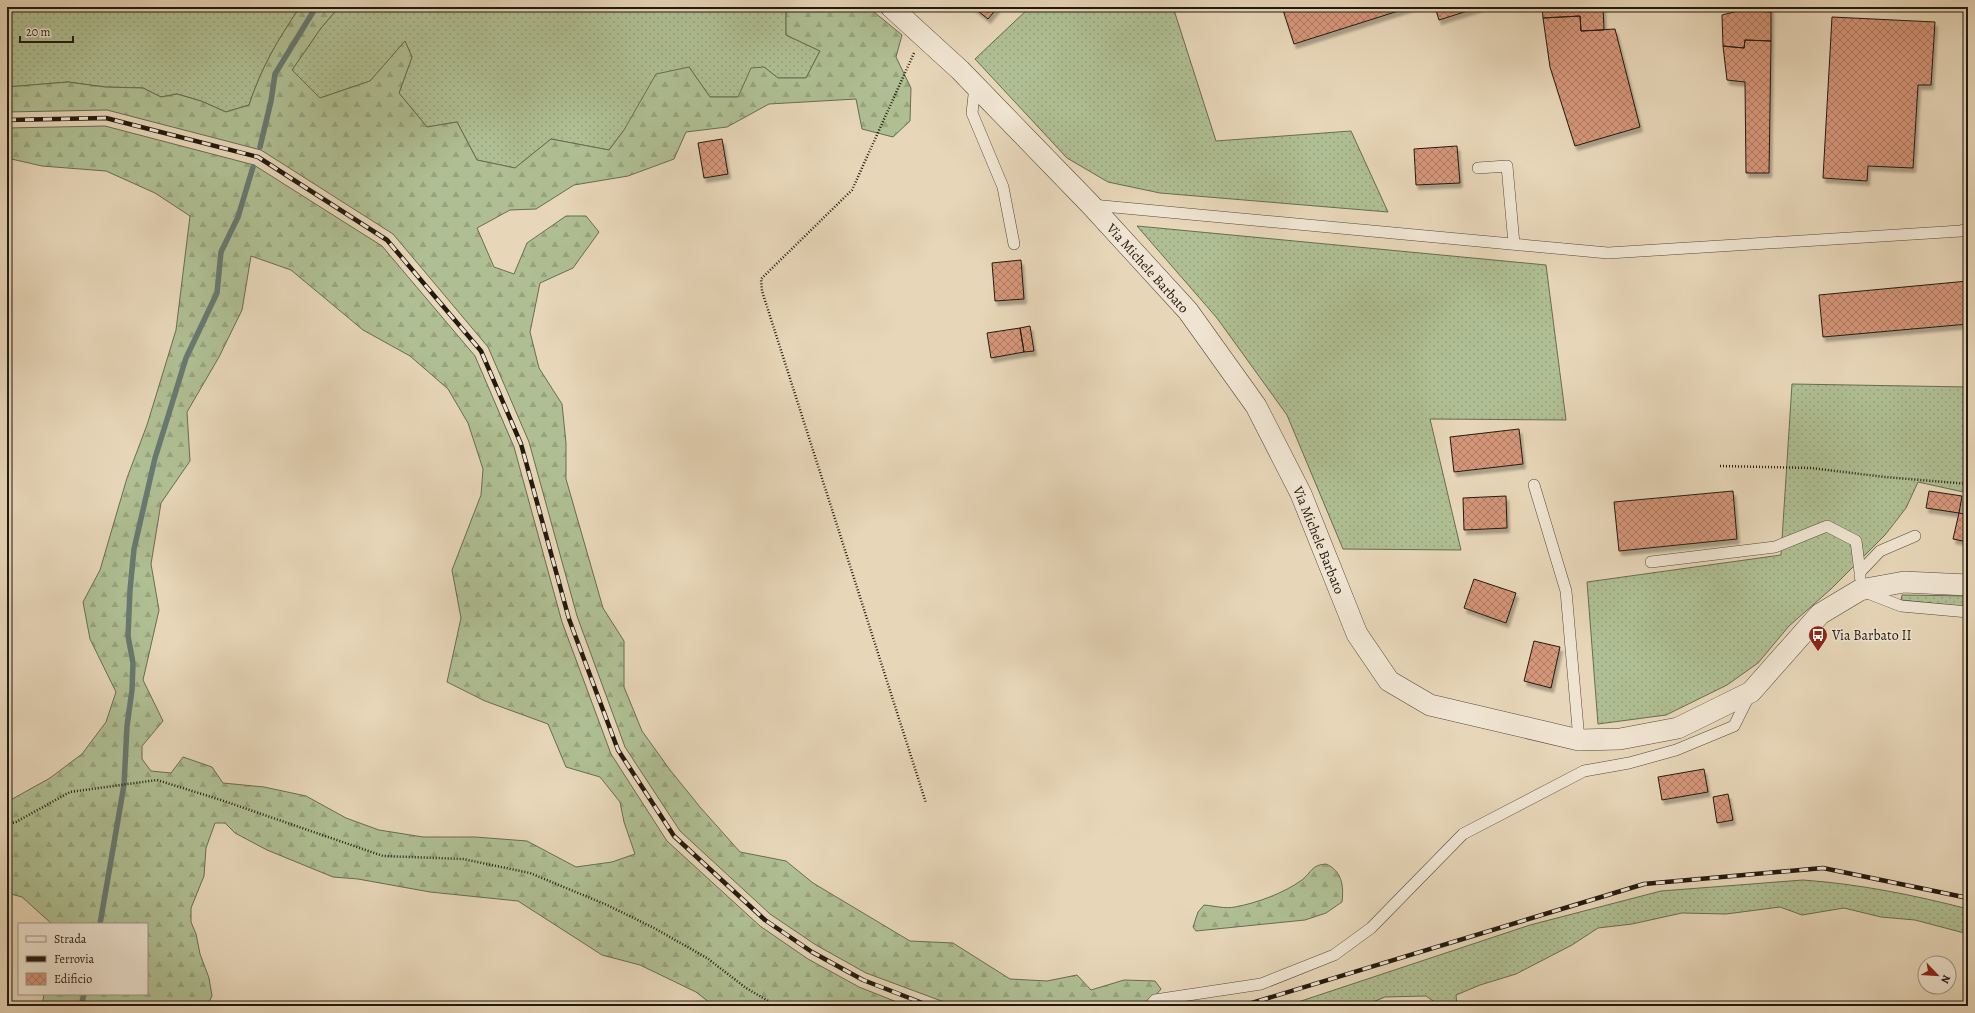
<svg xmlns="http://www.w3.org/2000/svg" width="1975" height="1013" font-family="Alegreya,serif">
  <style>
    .grass { fill: url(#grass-dots); stroke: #686c52 }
    .forest { fill: url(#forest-firs); stroke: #686c52; fill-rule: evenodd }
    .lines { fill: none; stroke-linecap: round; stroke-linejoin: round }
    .stream { stroke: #687971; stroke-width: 5.5 }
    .building { fill: url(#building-cross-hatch); stroke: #221a10; filter: url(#shadow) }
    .service-casing { stroke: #53493a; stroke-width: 12 }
    .minor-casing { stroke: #53493a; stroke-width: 22 }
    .path { stroke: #221a10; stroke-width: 2.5; stroke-dasharray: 1 2; stroke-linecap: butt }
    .service { stroke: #efe4d1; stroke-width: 11 }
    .minor { stroke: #efe4d1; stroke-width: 21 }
    .rail-casing { stroke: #221a10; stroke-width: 4.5 }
    .rail { stroke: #efe4d1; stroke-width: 3; stroke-dasharray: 9; stroke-linecap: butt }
    .labels { text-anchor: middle; stroke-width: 3; stroke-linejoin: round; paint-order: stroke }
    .street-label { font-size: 14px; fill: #221a10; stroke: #efe4d1 }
    .poi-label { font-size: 14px; fill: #221a10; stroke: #efe4d1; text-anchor: start }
  </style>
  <defs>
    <pattern id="grass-dots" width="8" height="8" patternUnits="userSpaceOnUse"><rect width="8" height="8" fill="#afbf93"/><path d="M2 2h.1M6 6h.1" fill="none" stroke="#96a47e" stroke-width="1.8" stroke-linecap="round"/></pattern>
    <pattern id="forest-firs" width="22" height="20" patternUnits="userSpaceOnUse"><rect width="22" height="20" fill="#afbf93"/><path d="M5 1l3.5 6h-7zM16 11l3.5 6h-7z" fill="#96a47e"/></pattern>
    <pattern id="building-cross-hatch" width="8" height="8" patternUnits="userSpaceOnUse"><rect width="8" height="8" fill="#d59679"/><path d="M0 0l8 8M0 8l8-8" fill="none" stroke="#ac7a62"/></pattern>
    <filter id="shadow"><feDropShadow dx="2.5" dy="4.5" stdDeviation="1" flood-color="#0004"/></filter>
  </defs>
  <rect width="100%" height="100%" fill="#e7d6b8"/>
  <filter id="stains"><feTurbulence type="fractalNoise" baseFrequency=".005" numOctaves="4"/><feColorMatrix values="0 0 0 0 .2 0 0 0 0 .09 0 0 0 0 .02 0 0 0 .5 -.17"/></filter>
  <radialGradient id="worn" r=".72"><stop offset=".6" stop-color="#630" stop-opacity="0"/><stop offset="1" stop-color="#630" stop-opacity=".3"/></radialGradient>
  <path class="grass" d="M7 7H300C277 41 262 66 249 105L226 112 201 101 177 94 161 97 143 88 105 87 68 82 7 87Z
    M339 7H786V35L820 51 806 78H778L764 67 738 97H710L689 67 624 130 609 150 551 139 515 168 477 160 457 122 427 127 399 93 412 57 405 41 370 81 320 98 292 70 321 28Z
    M1030 7H1173L1216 141 1351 131 1388 212 1160 193 1108 182 1067 158 975 59Z
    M1137 226 1546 265 1566 420 1430 419 1461 550 1343 549 1287 415 1217 318Z
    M1792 384 1968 387V493L1918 482 1906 508 1885 535 1831 589 1789 626 1758 663 1727 685 1666 715 1598 724 1587 582 1781 555Z
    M1902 595 1968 596V607L1901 600Z
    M1803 880C1859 884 1914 895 1968 909V934L1915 920 1881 917 1844 908 1802 915 1780 907 1726 914 1682 913 1632 924 1598 928 1572 945 1516 974 1480 985 1456 995 1457 1006H1440L1426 996 1385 997 1363 1006H1286L1530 925 1661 891Z"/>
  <path class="forest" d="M300 7H339L321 28 292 70 320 98 370 81 405 41 412 57 399 93 427 127 457 122 477 160 515 168 551 139 609 150 624 130 656 74 689 67 710 97H738L751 68 764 67 778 78H806L820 51 786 35V7H868L902 35 896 57 911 88 910 121 893 137 862 129 856 99 769 104 727 127 686 132 674 159 628 176 574 185 536 209 510 210 477 228 494 267 514 274 527 243 566 216H586L599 232 573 268 540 283 530 332 539 368 562 404 566 443V479L603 608 624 641V687L642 731 670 770 700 807 740 852 786 861 813 883 910 941 953 943 1010 979 1047 981 1077 975 1091 990 1124 980 1155 981 1161 989C1156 997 1147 998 1142 1006H955L866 973 816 945 770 914 680 831 625 747 577 616 529 442 488 347 393 234 261 150 107 110 7 112V87L68 82 105 87 143 88 161 97 177 94 201 101 226 112 249 105C262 66 277 41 300 7Z
    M105 126 254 165 382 246 475 356 514 447 562 622 611 754 667 841 760 926 808 959 859 987 907 1006H714L696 992 640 965 602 955 518 901 430 892 358 879 333 877 267 850 235 833 225 823H215L206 848 204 876 191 908V922L196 934 200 954 209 978 212 996 207 1006H42L44 994H147V924H52L22 897 7 893V802L50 778 82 754 106 722 116 692 90 639 83 602 100 570 127 478 147 425 176 330 190 216 155 193 106 171 42 166 7 158V128ZM251 256 291 270 363 330 410 356 448 389 468 423 483 469 481 495 452 570 461 618 447 682 485 701 548 724 566 767 600 777 620 802 624 822 635 854 612 862 576 867 527 841 475 837H423L379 830 346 818 306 796 264 787 223 783 212 767 183 757 171 773 151 771 142 759V746L163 721 143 680 159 610 151 564 161 503 190 461 187 412 219 357 242 310Z
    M1326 864C1342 871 1344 886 1342 902L1326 913 1305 920 1196 931 1193 927 1198 912 1204 905C1215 906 1225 909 1235 907 1257 903 1284 893 1302 880 1312 872 1311 865 1326 864Z"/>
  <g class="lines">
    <path class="stream" d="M260 147 271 101 275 74 316 7
      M100 924 124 785 127 726 132 690 133 663 128 636 130 590 134 549 155 458 170 410 186 358 217 293 221 252 238 217 253 167
      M81 1006 84 994"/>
  </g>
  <path class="building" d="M973 7H998L988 19Z
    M1282 7H1411L1294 44Z
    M1435 7H1480L1439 20Z
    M1542 7H1603L1604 30 1581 31 1580 16 1543 18Z
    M1743 7H1771V12L1742 10Z
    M1742 10 1771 12V41L1745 40 1744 48 1723 46 1722 15Z
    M1580 16 1581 31 1615 29 1640 127 1575 146 1550 67 1543 18Z
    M1832 17 1935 22 1931 85H1918L1913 168 1868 166 1867 181 1823 178Z
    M1745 40 1771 41 1769 173H1746L1745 82 1727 80 1723 46 1744 48Z
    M722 139 728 174 704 178 698 143Z
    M1457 146 1460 183 1416 185 1414 149Z
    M1021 260 1024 299 995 301 992 263Z
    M1968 281V324L1823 337 1819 295Z
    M1030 326 1034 351 1024 352 1020 328Z
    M1020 328 1024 352 991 358 987 333Z
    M1519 429 1523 464 1454 472 1450 437Z
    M1733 491 1737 539 1619 551 1614 502Z
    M1929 491 1962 496 1959 513 1926 508Z
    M1506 496 1507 528 1464 530 1463 498Z
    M1959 513 1968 515V542L1953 539Z
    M1474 579 1516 593 1506 623 1464 608Z
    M1534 641 1560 647 1551 688 1524 681Z
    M1704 769 1708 792 1662 800 1658 777Z
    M1728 794 1733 820 1717 823 1713 797Z"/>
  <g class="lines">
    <g class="service-casing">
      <path id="service" d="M975 86 972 113 1003 187 1014 244
        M1478 168 1507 166 1514 244
        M1092 205 1608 253 1961 231 1968 228
        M1534 485 1566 591 1579 740
        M1651 562 1775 547 1827 526 1856 541 1860 572
        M1860 577V572L1880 551 1915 536
        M1865 592 1901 606 1968 612
        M1150 1006 1155 1000 1261 984 1334 955 1371 928 1463 834 1584 771 1629 763 1676 750 1734 726 1750 694"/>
    </g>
    <g class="minor-casing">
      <path id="minor" d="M891 7 960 70 1090 204 1188 311 1256 406 1301 494 1357 634 1389 681 1430 705 1579 740 1620 739 1678 728 1751 692 1820 614 1860 590 1904 582 1968 585"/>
    </g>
    <path class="path" d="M914 53 852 190 761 279 762 291 926 803
      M1720 466 1811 468 1885 477 1968 484
      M7 824 16 822 70 792 157 780 221 800 383 856 463 859 530 873 607 905 654 928 707 958 746 988 777 1006"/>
    <use href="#service" class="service"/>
    <use href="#minor" class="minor"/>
    <g class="rail-casing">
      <path id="rail" d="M7 120 106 118 258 157 387 240 481 351 521 444 569 619 618 750 674 836 765 920 812 952 863 980 930 1006
        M1242 1006 1644 884 1823 868 1968 898"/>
    </g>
    <use href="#rail" class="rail"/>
  </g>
  <defs>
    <g id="bus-pin" transform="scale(1)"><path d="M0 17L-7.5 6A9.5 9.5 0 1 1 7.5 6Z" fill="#8f2418" stroke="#efe4d1"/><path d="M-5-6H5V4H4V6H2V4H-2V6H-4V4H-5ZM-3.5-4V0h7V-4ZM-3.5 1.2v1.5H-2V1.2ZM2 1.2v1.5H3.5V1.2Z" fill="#fff"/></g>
  </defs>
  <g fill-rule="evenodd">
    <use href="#bus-pin" x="1818" y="635"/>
  </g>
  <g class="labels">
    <g class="street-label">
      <text transform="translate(1148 268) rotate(48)" y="5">Via Michele Barbato</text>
      <text transform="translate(1319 540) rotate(68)" y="5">Via Michele Barbato</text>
    </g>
    <g class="poi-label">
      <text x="1832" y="640">Via Barbato II</text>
    </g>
  </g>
  <rect width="1975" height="1013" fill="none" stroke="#e7d6b8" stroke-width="24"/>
  <rect x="8" y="8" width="1959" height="997" fill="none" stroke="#221a10" stroke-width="2"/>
  <rect x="12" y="12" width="1951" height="989" fill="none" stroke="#221a10"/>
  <rect x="18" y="923" width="130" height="72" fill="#efe4d1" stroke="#9d9384"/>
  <rect x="26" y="936" width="20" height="6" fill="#efe4d1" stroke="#9d9384"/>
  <text x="54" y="943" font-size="12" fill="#221a10">Strada</text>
  <rect x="26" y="956" width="20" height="6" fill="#221a10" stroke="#9d9384"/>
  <text x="54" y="963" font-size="12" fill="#221a10">Ferrovia</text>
  <rect x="26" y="973" width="20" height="12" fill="url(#building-cross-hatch)" stroke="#9d9384"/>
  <text x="54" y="983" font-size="12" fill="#221a10">Edificio</text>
  <g transform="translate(1937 975) rotate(115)"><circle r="19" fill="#efe4d1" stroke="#9d9384"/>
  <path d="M0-3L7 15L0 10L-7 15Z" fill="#8f2418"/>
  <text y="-6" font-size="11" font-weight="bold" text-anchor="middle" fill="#221a10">N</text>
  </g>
  <path d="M20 36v6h53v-6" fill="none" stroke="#221a10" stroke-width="2"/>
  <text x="26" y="36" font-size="12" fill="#221a10" stroke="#efe4d1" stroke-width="3" paint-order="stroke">20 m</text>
  <rect width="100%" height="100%" filter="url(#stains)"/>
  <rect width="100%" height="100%" fill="url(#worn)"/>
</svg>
